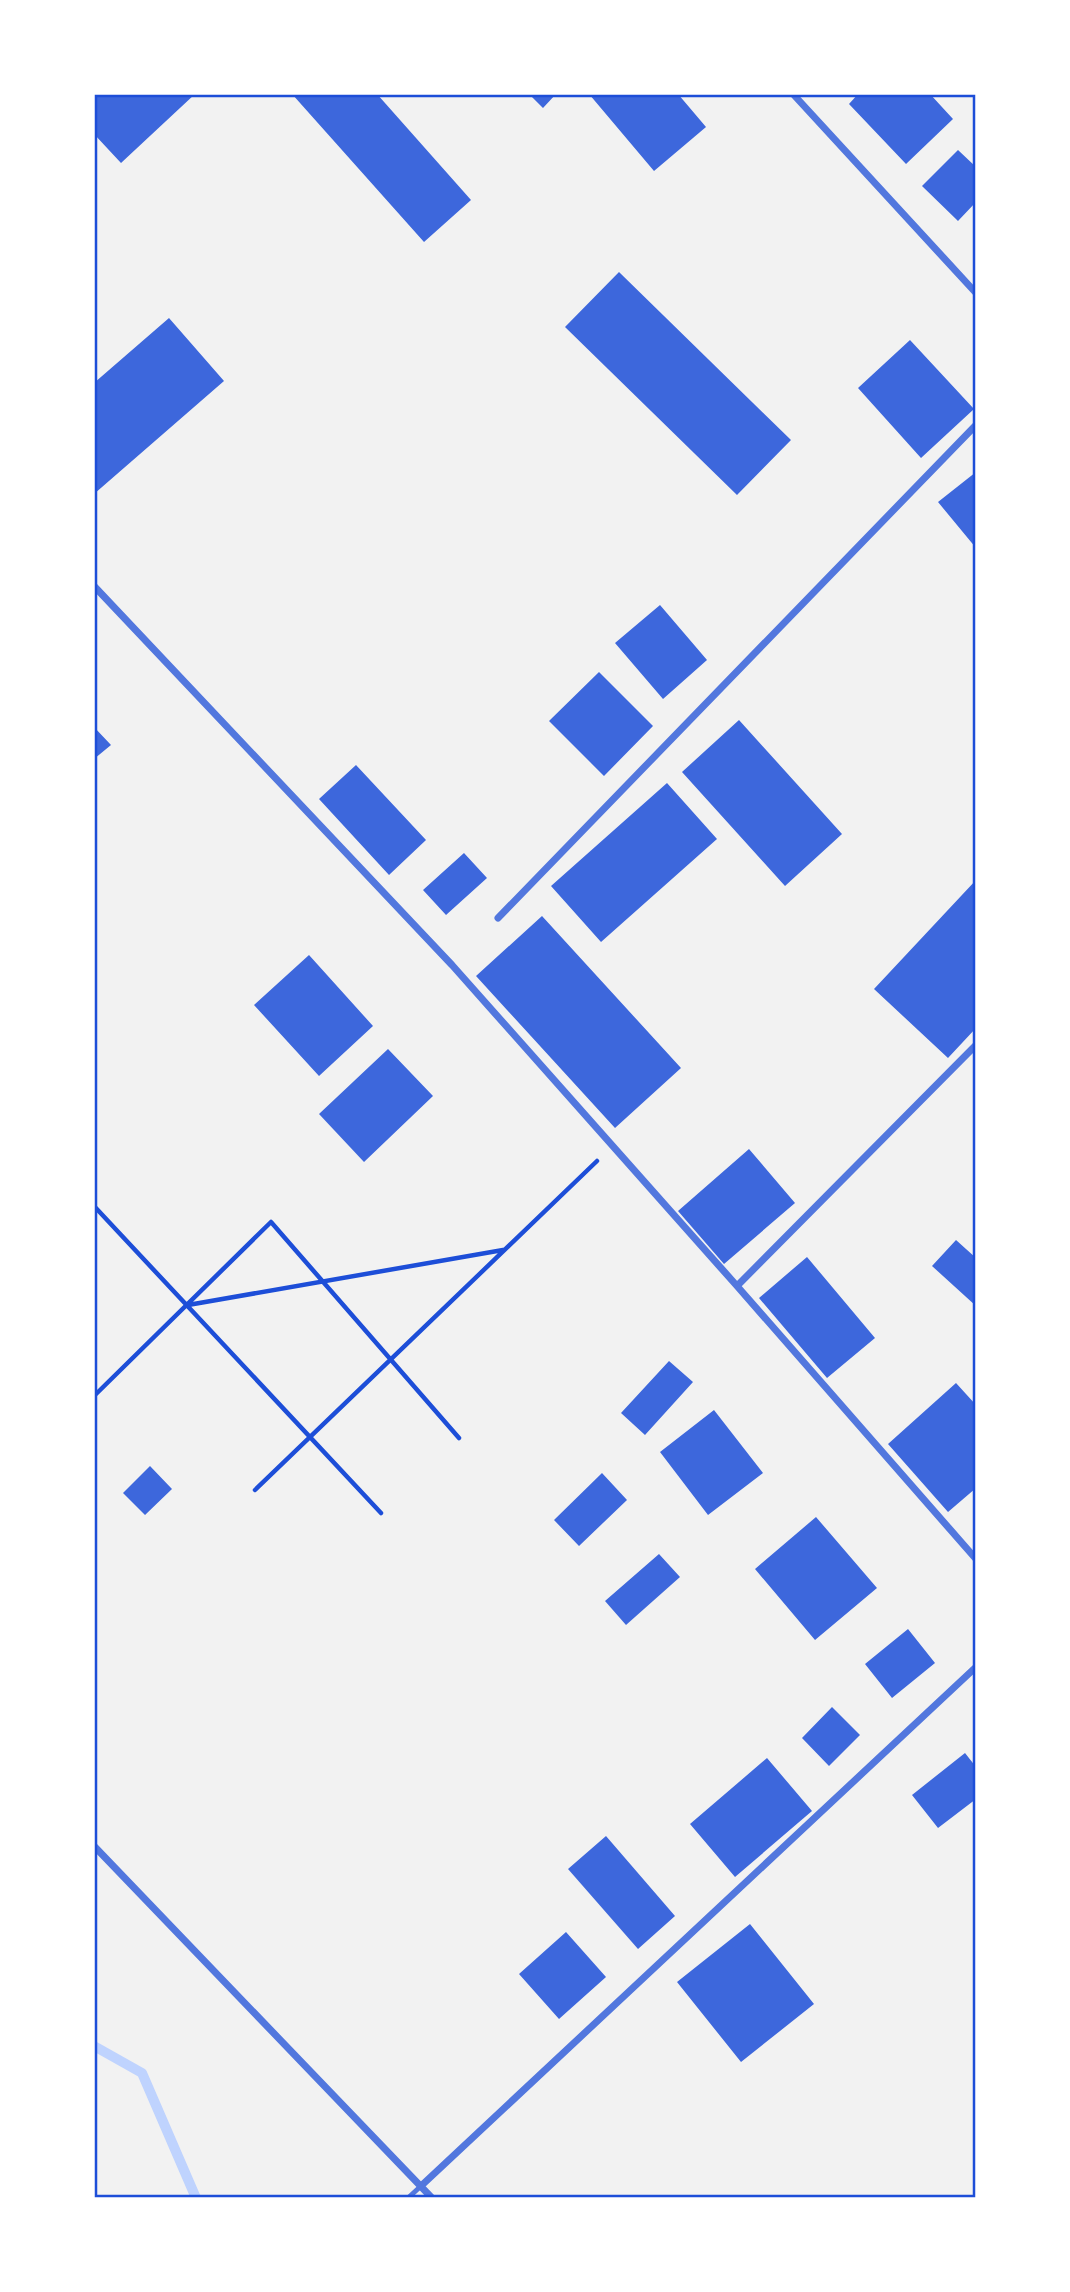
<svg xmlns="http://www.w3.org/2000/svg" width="1070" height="2292" font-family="'Alegreya Sans',sans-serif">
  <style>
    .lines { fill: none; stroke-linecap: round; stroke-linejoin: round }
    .stream { stroke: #bfd3fe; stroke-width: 10 }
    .building { fill: #3d67dc }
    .path { stroke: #1d4ed8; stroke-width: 4.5 }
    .service { stroke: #5277de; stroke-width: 5 }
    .minor { stroke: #5277de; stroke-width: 7 }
    .neatline { fill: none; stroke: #1d4ed8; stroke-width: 2.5 }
  </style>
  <rect width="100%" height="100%" fill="#f2f2f2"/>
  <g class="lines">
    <path class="stream" d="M94 2046 142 2073 196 2198"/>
  </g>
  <path class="building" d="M94 94H195L121 163 94 134Z
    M292 94H377L471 200 424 242Z
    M529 94H556L543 108Z
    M589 94H678L706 127 654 171Z
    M858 94H930L953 119 906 164 849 104Z
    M958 150 976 167V202L958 221 922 186Z
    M619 272 791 440 737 495 565 327Z
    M169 318 224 381 94 494V383Z
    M910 340 974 409 921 458 858 388Z
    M976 472V548L938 502Z
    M660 605 707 660 663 699 615 643Z
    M599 672 653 726 604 776 549 721Z
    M739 720 842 834 785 886 682 772Z
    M94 727 111 745 94 759Z
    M356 765 426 840 389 875 319 799Z
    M667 783 717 839 601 942 551 886Z
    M464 853 487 878 446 915 423 890Z
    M976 880V1028L948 1058 874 989Z
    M542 916 681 1068 615 1128 476 976Z
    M309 955 373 1026 319 1076 254 1005Z
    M388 1049 433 1096 364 1162 319 1114Z
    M749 1149 795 1203 724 1264 678 1211Z
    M956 1240 976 1258V1306L932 1266Z
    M807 1257 875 1338 827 1378 759 1298Z
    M669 1361 693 1382 645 1435 621 1413Z
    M956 1383 976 1405V1488L948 1512 888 1444Z
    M714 1410 763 1473 708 1515 660 1452Z
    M150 1466 172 1489 145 1515 123 1493Z
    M602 1473 627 1500 579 1546 554 1520Z
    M816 1517 877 1588 815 1640 755 1569Z
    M659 1554 680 1577 626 1625 605 1601Z
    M908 1629 935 1663 892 1698 865 1664Z
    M832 1707 860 1735 829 1766 802 1738Z
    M965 1753 976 1767V1799L938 1828 912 1795Z
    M767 1758 812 1811 735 1877 690 1824Z
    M606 1836 675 1916 638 1949 568 1869Z
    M750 1924 814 2004 741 2062 677 1982Z
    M566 1932 606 1977 559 2019 519 1974Z"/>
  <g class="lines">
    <path class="path" d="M94 1206 381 1513
      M188 1305 503 1250
      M94 1396 271 1222 459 1438
      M255 1490 597 1161"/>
    <path class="service" d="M408 2198 421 2186"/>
    <path class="minor" d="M793 94 976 293
      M94 586 452 965 737 1286 976 1559
      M498 918 976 425
      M737 1286 976 1045
      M94 1846 432 2198
      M421 2186 976 1667"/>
  </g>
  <rect width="1070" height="2292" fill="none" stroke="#ffffff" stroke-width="192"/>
  <rect x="96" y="96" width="878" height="2100" class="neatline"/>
</svg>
